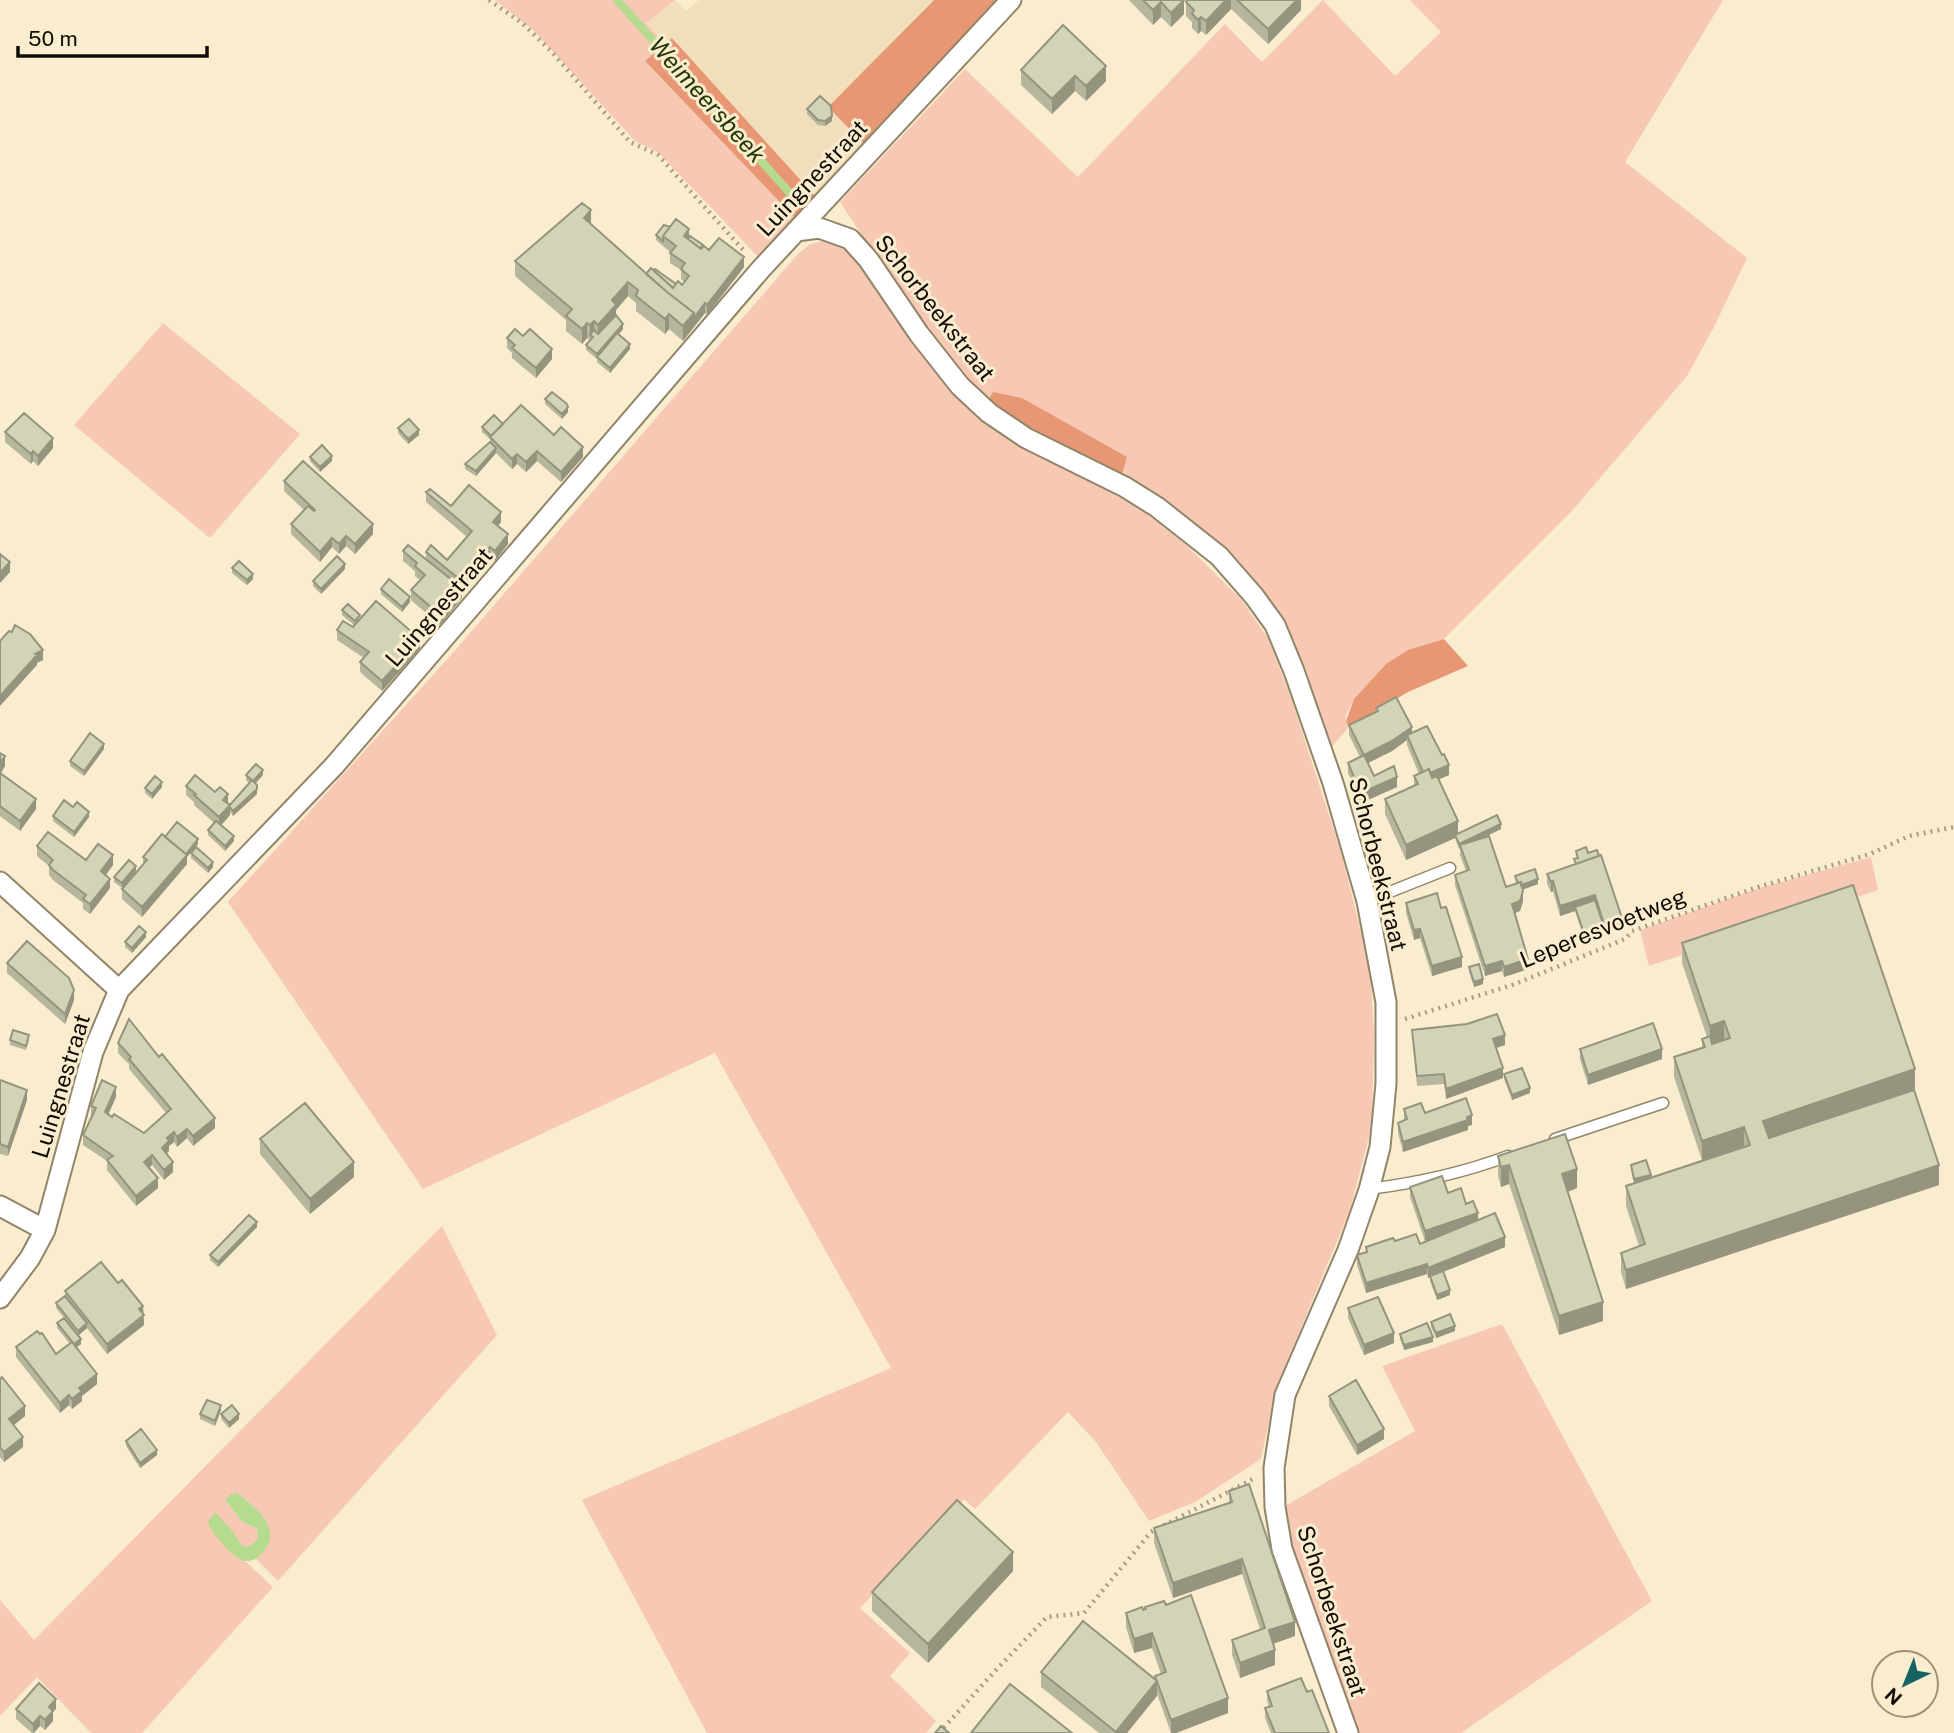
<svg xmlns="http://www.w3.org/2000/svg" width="1954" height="1733" font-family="'Public Sans',sans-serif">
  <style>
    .built { fill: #f0dfba }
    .green { fill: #f7c8b4 }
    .forest { fill: #e89774 }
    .water { fill: #b4db8e }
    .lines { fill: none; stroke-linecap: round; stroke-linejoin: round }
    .stream { stroke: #b4db8e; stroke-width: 8 }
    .lane-casing { stroke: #918569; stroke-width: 13 }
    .street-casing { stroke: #918569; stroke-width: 23 }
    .path { stroke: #a89d87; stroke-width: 4.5; stroke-dasharray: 2 5; stroke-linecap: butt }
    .lane { stroke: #fff; stroke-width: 10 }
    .street { stroke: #fff; stroke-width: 19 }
    .wall { fill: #b5b69c }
    .shaded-wall { fill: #94947f }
    .building { fill: #d3d4b5; stroke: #94947f; stroke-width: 2 }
    .labels { text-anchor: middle; stroke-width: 6; stroke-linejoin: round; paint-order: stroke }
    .street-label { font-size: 23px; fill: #100b03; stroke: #faecce }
    .water-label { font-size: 24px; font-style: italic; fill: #223901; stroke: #faecce }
  </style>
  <rect width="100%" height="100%" fill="#faecce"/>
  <path class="built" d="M675 0 686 11 699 0H934L828 107 864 144 815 196 672 38 665 44 646 23Z"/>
  <path class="green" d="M495 0H675L646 23 665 44 645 61 796 219 759 258 659 153 635 141 532 29Z
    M1323 0 1395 76 1441 32 1410 0H1723L1625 162 1747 258 1714 327 1687 376 1572 511 1444 639 1409 650 1386 664 1354 699 1345 717 1349 727 1330 749 1306 669 1274 607 1222 552 1121 478 1126 457 988 401 955 367 918 321 840 202 965 69 1078 177 1225 24 1262 62Z
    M824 241 840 244 856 258 928 362 982 420 1142 510 1186 545 1241 599 1269 640 1291 698 1341 852 1370 968 1374 1034 1372 1125 1350 1210 1276 1388 1261 1459 1195 1502 1149 1521 1096 1442 1068 1412 975 1509 964 1499 860 1608 910 1653 890 1676 936 1721 926 1733H707L582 1500 891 1368 715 1053 423 1189 228 902 451 655 798 254 810 244Z
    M163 323 300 434 210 538 74 425Z
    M1871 857 1878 890 1649 966 1640 930 1756 889Z
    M442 1226 497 1335 278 1581 256 1559C287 1535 259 1509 237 1493L225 1500 244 1523 257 1528 259 1539 249 1547 242 1546 234 1533 237 1557 245 1561 273 1587 142 1733H91L37 1677 0 1716V1600L34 1640Z
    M1502 1324 1652 1601 1461 1733H1358L1314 1623 1291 1555 1285 1506 1415 1431 1382 1366Z"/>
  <path class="forest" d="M934 0H999L864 144 828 107Z
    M672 38 815 196 796 219 645 61Z
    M993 392 1022 398 1127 457 1121 478 1021 423 988 401Z
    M1444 639 1468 666 1408 692 1349 727 1346 721 1354 699 1386 664 1408 650Z"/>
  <path class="water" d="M237 1493C259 1509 288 1534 256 1559 255 1560 246 1561 244 1561 233 1558 211 1533 208 1522L215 1512 234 1533 242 1546 249 1547 258 1539 257 1528 244 1523 225 1500 231 1494Z"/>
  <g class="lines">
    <path class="stream" d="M617 0 797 201"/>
    <g class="lane-casing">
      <path id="lane" d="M1367 901 1450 868
        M1555 1139 1663 1103
        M1369 1189C1416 1183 1463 1173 1508 1156"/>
    </g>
    <g class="street-casing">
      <path id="street" d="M796 231 819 228 850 239 868 259 919 334 960 386 989 413 1026 438 1125 487 1157 507 1219 556 1254 596 1275 625 1294 671 1333 783 1367 901 1386 1002V1084L1380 1147 1369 1190 1348 1250 1285 1395 1274 1468 1275 1507 1282 1549 1348 1733
        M0 882 119 990
        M0 1206 45 1230
        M0 1298 30 1258 45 1230 93 1052 119 990 334 766 761 269 1011 0"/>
    </g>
    <path class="path" d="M489 0 522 23 551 51 630 142 658 155 746 253
      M1405 1019 1515 984 1625 939 1632 931 1755 888 1870 854 1909 836 1954 827
      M939 1733 994 1672 1047 1617 1084 1613 1151 1532 1253 1479"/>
    <use href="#lane" class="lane"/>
    <use href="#street" class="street"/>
  </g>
  <path class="wall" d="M1129 0H1184V14L1171 27 1161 17 1153 25Z
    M1187 0H1301V10L1268 44 1231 9 1206 35 1201 31 1198 34 1192 28V22L1186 16V2Z
    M1063 25 1106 81 1086 101 1075 91 1052 114 1021 85V70Z
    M807 109 832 121 825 126 818 125 807 114Z
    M591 224 646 274 676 284 682 285 684 282 681 279V270L670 263V252L656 240V235L689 237 709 250 744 267 707 315 705 313 683 341 669 329 665 334 636 311V303L628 296 616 310V315L623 329 619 334 630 349 610 373 597 362V359L586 350V345L591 340 587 338 582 344 566 331V320L515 276V261Z
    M523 336 552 359 536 378 512 358V353L507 348V338Z
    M545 399 568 412 562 419 545 404Z
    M503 424 554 435 583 457 561 482 537 461 526 472 517 464 512 469 496 453 476 476 465 469V464L490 442V439L482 432V427Z
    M398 428 419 435 408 444 398 433Z
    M5 432 53 448 38 466 33 461 31 464 5 442Z
    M310 457 332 461 320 472 310 461Z
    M284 481 373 534 355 554 346 546 339 554 332 547 320 562 291 534V524L304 510 284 491Z
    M426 492 451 506 501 522 498 526 508 544 495 561 490 557 462 591V598L440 625 411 600V590L420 580 415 576V571L403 561V551L426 559V552L447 560 467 537 426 502Z
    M232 568 253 579 247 585 232 573Z
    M345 569 321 594 313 586V581Z
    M381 589 410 602 402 612 381 594Z
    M342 610 420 649 382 691 360 672V662L364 658 337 640V630L353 627 355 626 342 615Z
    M1376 708 1412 733 1449 775 1439 779 1458 833 1501 829 1485 837 1506 887 1516 884 1515 876 1538 884 1523 889V901L1520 911 1515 913 1528 969 1504 977 1502 971 1485 976 1455 885V875L1466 871 1460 855V849H1459L1455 838 1406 860 1385 814V799L1414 786V776L1419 774 1407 745V740L1392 751 1368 763 1374 776 1397 787 1361 803 1348 773V763L1360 757 1349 735V725L1376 711Z
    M104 749 84 776 70 766V761Z
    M0 753 5 766 1 774 36 809 20 831 0 816Z
    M246 775H263L255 783 257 790V794L233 816 230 812V815L221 826 234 841 225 851 208 835V830L214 823 194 805V802L186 795V786L229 805 249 783 246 780Z
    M162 787 152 799 145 793V788Z
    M73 807 89 817 74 837 53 821V816Z
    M165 837 198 844 187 857V864L142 917 122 899V889L143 864V857Z
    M37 846 86 860 113 865 106 875 110 888 90 914 83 909V903L53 880 49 875V866L37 856Z
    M1576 851 1588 853 1622 928 1585 941 1575 911 1560 916 1553 891 1551 892 1547 884V874L1575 864 1574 859H1577Z
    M191 853 213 867 208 873 191 858Z
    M136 871 122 888 114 882V877Z
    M1406 903 1462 967 1432 976 1420 938 1414 940 1406 913Z
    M146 937 132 953 125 947V942Z
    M1682 943 1915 1089 1804 1127 1939 1185 1626 1289 1621 1272V1253L1639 1246 1626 1206V1186L1634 1183 1631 1170V1165L1651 1178 1702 1160 1674 1077V1057L1702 1048V1039L1707 1037 1682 963Z
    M7 963 74 1000 65 1024 7 973Z
    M1469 967 1483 984 1474 987 1469 972Z
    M1412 1030 1505 1045 1496 1048 1503 1078 1446 1099 1444 1084 1417 1086Z
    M10 1040H29L26 1050 10 1045Z
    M118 1043 215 1128 193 1146 187 1138 177 1147 174 1142 169 1146V1151L166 1154 173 1172 164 1180 152 1165 149 1168 158 1188 136 1206 107 1170V1161L83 1145V1135L92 1116H91V1106L116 1097 108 1114 144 1133 167 1114 129 1069V1064L118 1053Z
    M1580 1049 1662 1059 1588 1085 1580 1059Z
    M1504 1074 1530 1093 1512 1100 1504 1079Z
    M0 1080 27 1100 8 1156 0 1154Z
    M1404 1109 1425 1113 1472 1125 1468 1126V1130L1403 1152 1398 1133V1123L1404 1120Z
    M260 1139 354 1177 310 1214 260 1154Z
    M1498 1156 1577 1188 1567 1192 1603 1321 1559 1335 1509 1184 1501 1187 1498 1176Z
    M1410 1187 1448 1193 1466 1204 1478 1220 1505 1247 1443 1272 1450 1295 1437 1300 1430 1281V1277L1428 1278 1427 1274 1366 1293 1357 1265V1255L1366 1253V1247L1395 1241 1420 1244 1434 1238 1425 1241 1410 1197Z
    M257 1227 218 1267 210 1260V1255Z
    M118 1283 143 1306 144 1325 107 1354 87 1328 78 1336 81 1344 77 1347 97 1384 82 1396V1401L72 1409 69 1405 60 1413 16 1357V1347L40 1334 56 1354 70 1344 57 1328V1323L64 1318 56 1308V1303L65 1296V1291Z
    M1348 1308 1394 1343 1364 1355 1348 1318Z
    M1431 1322 1455 1331 1436 1338 1431 1327Z
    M1400 1334 1433 1342 1404 1350 1400 1339Z
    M0 1379 25 1416 14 1425 23 1447 4 1462 0 1457Z
    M1329 1396 1384 1439 1357 1455 1329 1406Z
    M221 1410 215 1426 200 1419V1414Z
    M221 1414 239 1419 229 1428 221 1419Z
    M126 1441 157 1455 140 1468 126 1446Z
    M1229 1491 1295 1636 1273 1644 1275 1665 1240 1678 1232 1655V1640L1260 1629 1242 1574 1173 1598 1154 1543V1528L1229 1503Z
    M1013 1571 928 1663 872 1611V1592Z
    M1166 1605 1228 1713 1176 1733H1171L1157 1694 1127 1733H1099L1041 1687V1672L1155 1680V1676L1161 1674 1152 1648 1134 1653 1126 1627V1613L1143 1610 1145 1609V1607Z
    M1267 1691 1307 1692 1329 1733H1271L1265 1718V1708L1269 1707 1267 1701Z
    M16 1709H56L53 1711V1721L45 1730 40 1726 34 1733H32L16 1719Z"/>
  <path class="shaded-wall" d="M1184 0V14L1171 27V13Z
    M1226 0H1231V9L1206 35V21Z
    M1297 0H1301V10L1268 44V29Z
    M1161 2V17L1153 25V10Z
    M1201 17V31L1198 34V20Z
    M1106 66V81L1086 101V86Z
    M1075 76V91L1052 114V99Z
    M832 116V121L825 126V121Z
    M591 210V225L584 218Z
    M689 229V239L686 243 684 236Z
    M744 257V267L707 315V305Z
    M628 282V296L616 310V319L598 339V325L612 300Z
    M705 303V313L694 327V318Z
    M694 313V327L683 341V326Z
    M669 314V329L665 334V319Z
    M594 321V335H590V340V325Z
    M587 323V338L582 344V329Z
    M623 324V329L597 359V354Z
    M630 344V349L610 373V368Z
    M552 349V359L536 378V368Z
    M568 407V412L562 419V414Z
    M419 430V435L408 444V439Z
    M53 438V448L38 466V456Z
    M583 447V457L561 482V472Z
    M496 448V453L476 476V471Z
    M33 451V461L31 464V454Z
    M537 451V461L526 472V462Z
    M517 454V464L512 469V459Z
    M332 456V461L320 472V467Z
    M501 512V522L493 532V522Z
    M373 524V534L355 554V544Z
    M508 534V544L495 561V551Z
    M346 536V546L339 554V544Z
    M332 538V547L320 562V552Z
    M490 547V557L462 591V598L440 625V615L462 589V581Z
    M10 562V572L0 583V573Z
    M345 564V569L321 594V589Z
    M253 574V579L247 585V580Z
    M410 597V602L402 612V607Z
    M420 639V649L382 691V681Z
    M43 650V660L37 663V665L0 706V696L35 654Z
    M1412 727V736L1407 735V740L1392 751 1364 765V755Z
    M104 744V749L84 776V771Z
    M5 756V766L1 772 0 780V763Z
    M1449 765V775L1424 786V776Z
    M263 770V775L253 786V781Z
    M1397 777V787L1361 803V793Z
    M162 782V787L152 799V794Z
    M257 785V794L233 816V811Z
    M228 794V804L223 800Z
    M36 799V809L20 831V821Z
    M230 805V815L219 827V817Z
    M89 812V817L74 837V832Z
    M1458 821V836L1455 835V838L1406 860V845Z
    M1501 824V829L1461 848 1460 845 1459 849V844Z
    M234 836V841L225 851V846Z
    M198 839V844L187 857V864L142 917V907Z
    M113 855V865L101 881V871Z
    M213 862V867L208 873V868Z
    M136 866V871L122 888V883Z
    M110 879V888L90 914V904Z
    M1538 879V884L1519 891V886Z
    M1553 881V891L1551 892V882Z
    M1523 891V901L1520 911 1512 914V904Z
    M1595 895V905L1575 907V911L1560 916V906Z
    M1622 918V928L1585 941V936L1604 930V924Z
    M1420 929V938L1414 940V930Z
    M146 932V937L132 953V948Z
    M1462 957V967L1432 976V966Z
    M1528 959V969L1504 977V967Z
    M1502 961V971L1485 976V966Z
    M1483 979V984L1474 987V982Z
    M74 990V1000L65 1024V1014Z
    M1724 1021V1040L1710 1045V1026Z
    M1505 1035V1045L1493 1049V1039Z
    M1662 1049V1059L1588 1085V1075Z
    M1503 1068V1078L1446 1099V1089Z
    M1915 1069V1089L1763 1140V1121Z
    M116 1087V1097L105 1122V1112Z
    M1530 1088V1093L1512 1100V1095Z
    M27 1090V1100L8 1156V1147Z
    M1472 1115V1125L1468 1126V1130L1403 1152V1142Z
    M215 1118V1128L193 1146V1136Z
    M1744 1127V1146L1702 1160V1141Z
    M187 1129V1138L177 1147V1137Z
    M174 1132V1142L169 1146V1151L162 1158V1148L167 1138Z
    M152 1155V1165L144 1172V1162Z
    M173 1162V1172L164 1180V1170Z
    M354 1162V1177L310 1214V1199Z
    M1509 1165V1184L1501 1187V1167Z
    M1939 1165V1185L1626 1289V1270Z
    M1577 1169V1188L1562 1194V1174Z
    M1651 1175V1180L1634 1184V1179Z
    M158 1178V1188L136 1206V1196Z
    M1478 1213V1223L1425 1241V1231Z
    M257 1222V1227L218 1267V1262Z
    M1505 1237V1247L1428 1278V1268Z
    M1427 1264V1274L1366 1293V1283Z
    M1450 1290V1295L1437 1300V1295Z
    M1603 1302V1321L1559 1335V1316Z
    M143 1306 144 1325 107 1354V1344Z
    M87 1323V1328L78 1336V1331Z
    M1455 1326V1331L1436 1338V1333Z
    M1394 1333V1343L1364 1355V1345Z
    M1433 1337V1342L1404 1350V1345Z
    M81 1339V1344L74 1349V1344Z
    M97 1374V1384L82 1396V1401L72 1409V1399L79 1388Z
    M69 1395V1405L60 1413V1403Z
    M221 1405V1410L215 1426V1421Z
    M25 1406V1416L9 1429V1419Z
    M239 1414V1419L229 1428V1423Z
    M1384 1429V1439L1357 1455V1445Z
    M23 1437V1447L4 1462V1452Z
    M157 1450V1455L140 1468V1463Z
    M1013 1552V1571L928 1663V1644Z
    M1242 1559V1574L1173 1598V1583Z
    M1295 1622V1636L1269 1645V1630Z
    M1152 1633V1648L1134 1653V1639Z
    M1275 1650V1665L1240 1678V1663Z
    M1157 1681V1696L1127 1733H1116Z
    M1228 1698V1713L1176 1733H1171V1720Z
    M56 1699V1709L53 1711V1721L45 1730V1720L49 1707Z
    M40 1716V1726L33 1733V1724Z"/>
  <path class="building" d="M1143 0H1184L1171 13 1161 2 1153 10Z
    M1187 0H1226L1206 21 1201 17 1198 20 1192 14 1194 10 1186 2Z
    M1237 0H1297L1268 29Z
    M1063 25 1106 66 1086 86 1075 76 1052 99 1021 70Z
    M820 96 831 106 832 116 825 121 818 120 807 109Z
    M582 203 591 210 584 218 667 292 694 313 683 326 669 314 665 319 636 296 638 290 628 282 612 300 616 305 598 325 594 321 590 325 587 323 582 329 566 316 572 309 515 261Z
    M676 219 689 229 684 236 701 249 704 246 709 250 719 238 744 257 707 305 705 303 694 318V313L667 292 646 274 651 268 673 288 678 281 682 285 689 276 681 269 685 263 670 253 676 246 663 236Z
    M664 225 670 227 663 236V241L656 235Z
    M690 236 703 245 700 248 688 239Z
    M655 269 676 284 673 288 654 271Z
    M616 315 623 324 597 354 586 345 593 337 590 335 594 330 598 334Z
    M515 329 523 336 530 329 552 349 536 368 512 348 515 345 507 338Z
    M617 333 630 344 610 368 597 357Z
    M552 392 567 404 568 407 562 414 545 399Z
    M521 405 554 435 561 427 583 447 561 472 537 451 526 462 517 454 512 459 490 437Z
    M24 413 53 438 38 456 33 451 31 454 5 432Z
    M494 415 503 424 491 436 482 427Z
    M409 419 419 430 408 439 398 428Z
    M490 442 496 448 476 471 465 464Z
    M322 445 332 456 320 467 310 457Z
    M303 461 373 524 355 544 346 536 339 544 332 538 320 552 291 524 308 506 314 511 315 510 284 481Z
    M469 485 501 512 493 522 508 534 495 551 490 547 462 581 426 552 431 545 447 560 472 531 426 492 430 489 451 506Z
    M408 545 462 588 440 615 411 590 425 575 415 566 417 563 403 551Z
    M0 554 10 562 0 573Z
    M337 556 345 564 321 589 313 581Z
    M239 561 253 574 247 580 232 568Z
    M389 579 410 597 402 607 381 589Z
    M376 601 420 639 382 681 360 662 369 652 337 630 343 621 353 627Z
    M348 604 360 615 355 621 342 610Z
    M15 625 30 634 43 650 35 654 37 655 0 696V641L9 631 12 632Z
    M1396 697 1412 727 1392 741 1364 755 1374 776 1394 766 1397 777 1361 793 1348 763 1364 755 1349 725 1378 711 1376 708Z
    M1427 726 1442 755 1444 754 1449 765 1430 773 1429 769 1423 772 1407 735Z
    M90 733 104 744 84 771 70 761Z
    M0 753 5 756 0 763Z
    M256 764 263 770 253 781 257 785V789L233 811 229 806 252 780 246 775Z
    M1429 769 1432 778 1437 776 1458 821 1406 845 1385 799 1418 784 1414 776Z
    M0 773 36 799 20 821 0 806Z
    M195 775 215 792 220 787 228 794 223 800 230 805 219 817 194 795 196 794 186 786Z
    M155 776 162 782 152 794 145 788Z
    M64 800 73 807 77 802 89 812 74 832 53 816Z
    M1497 815 1501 824 1459 844 1455 835Z
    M216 821 234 836 225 846 208 830Z
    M177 822 198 839 186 854 165 837Z
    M48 832 86 860 98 844 113 855 101 871 110 879 90 904 83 899 86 895 53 870 49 865 53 860 37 846Z
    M162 834 187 855 142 907 122 889 147 860 143 857Z
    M1489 836 1506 887 1521 882 1523 891 1520 901 1512 904 1528 959 1504 967 1502 961 1485 966 1455 875 1469 870 1460 845Z
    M196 847 213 862 208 868 191 853Z
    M1586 847 1588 853 1597 850 1599 856 1576 864 1574 859 1578 858 1576 851Z
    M1601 855 1622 918 1604 924 1595 895 1560 906 1553 881 1551 882 1547 874Z
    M129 860 136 866 122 883 114 877Z
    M1535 869 1538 879 1521 885V882L1518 883 1515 876Z
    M1853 885 1915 1069 1763 1121 1769 1138 1914 1090 1939 1165 1626 1270 1621 1253 1645 1244 1626 1186 1750 1145 1744 1127 1702 1141 1674 1057 1705 1047 1702 1039 1710 1036 1712 1044 1730 1038 1724 1021 1710 1026 1682 943Z
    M1437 893 1441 908 1446 907 1462 957 1432 966 1420 929 1414 930 1406 903Z
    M1595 900 1605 930 1585 936 1575 907Z
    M139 926 146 932 132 948 125 942Z
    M27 941 69 978 74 990 65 1014 7 963Z
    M1479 964 1483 979 1474 982 1469 967Z
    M1497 1014 1505 1035 1493 1039 1503 1068 1446 1089 1444 1074 1417 1076 1412 1030 1467 1024Z
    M129 1019 159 1057 162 1054 215 1118 193 1136 187 1129 177 1137 174 1132 167 1138 169 1141 162 1148 173 1162 164 1170 152 1155 144 1162 158 1178 136 1196 107 1160 113 1156 83 1135 96 1108 91 1106 102 1080 116 1087 105 1112 112 1117 114 1114 144 1133 171 1109 129 1059 131 1057 118 1043Z
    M1653 1023 1662 1049 1588 1075 1580 1049Z
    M13 1030 29 1035 26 1046 10 1040Z
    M1522 1068 1530 1088 1512 1095 1504 1074Z
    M0 1080 27 1090 8 1147 0 1144Z
    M1466 1098 1472 1115 1467 1117 1468 1120 1403 1142 1398 1123 1407 1119 1404 1109 1421 1103 1425 1113Z
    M305 1103 354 1162 310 1199 260 1139Z
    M1565 1134 1577 1169 1562 1174 1603 1302 1559 1316 1509 1165 1501 1167 1498 1156Z
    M1646 1160 1651 1175 1634 1179 1631 1165Z
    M1442 1176 1448 1193 1461 1188 1466 1204 1473 1201 1478 1213 1425 1231 1410 1187Z
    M1495 1213 1505 1237 1428 1268 1427 1264 1366 1283 1357 1255 1367 1252 1366 1247 1393 1238 1395 1241 1416 1234 1420 1244Z
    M249 1215 257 1222 218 1262 210 1255Z
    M101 1262 118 1283 122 1280 143 1306 139 1309 144 1315 107 1344 65 1291Z
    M1443 1271 1450 1290 1437 1295 1430 1276Z
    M65 1296 87 1323 78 1331 56 1303Z
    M1378 1297 1394 1333 1364 1345 1348 1308Z
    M1450 1314 1455 1326 1436 1333 1431 1322Z
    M64 1318 81 1339 74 1344 57 1323Z
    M1427 1323 1433 1337 1404 1345 1400 1334Z
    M37 1331 40 1334 42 1333 56 1354 72 1342 97 1374 79 1388 82 1391 72 1399 69 1395 60 1403 16 1347Z
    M2 1377 25 1406 9 1419 23 1437 4 1452 0 1447V1379Z
    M1356 1380 1384 1429 1357 1445 1329 1396Z
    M207 1400 221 1405 215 1421 200 1414Z
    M232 1405 239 1414 229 1423 221 1414Z
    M141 1429 157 1450 140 1463 126 1441Z
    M1249 1484 1295 1622 1269 1630 1275 1650 1240 1663 1232 1640 1265 1628 1242 1559 1173 1583 1154 1528 1232 1502 1229 1491Z
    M957 1500 1013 1552 928 1644 872 1592Z
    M1191 1595 1228 1698 1171 1720 1155 1676 1166 1672 1152 1633 1134 1639 1126 1613 1142 1607 1143 1610 1146 1609 1145 1607 1164 1601 1166 1605Z
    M1083 1621 1157 1681 1116 1732 1041 1672Z
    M1301 1678 1307 1692 1312 1690 1329 1733H1275L1265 1708 1272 1706 1267 1691Z
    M39 1683 56 1699 49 1707 53 1711 45 1720 40 1716 33 1724 16 1709Z
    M1010 1684 1072 1733H971Z
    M941 1726 949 1733H935Z"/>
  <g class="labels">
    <g class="street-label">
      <text transform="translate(812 178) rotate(-47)" y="8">Luingnestraat</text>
      <text transform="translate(935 308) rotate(52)" y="8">Schorbeekstraat</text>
      <text transform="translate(439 607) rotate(-49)" y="8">Luingnestraat</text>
      <text transform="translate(1378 864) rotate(76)" y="8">Schorbeekstraat</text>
      <text transform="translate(1603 928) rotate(-22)" y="8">Leperesvoetweg</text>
      <text transform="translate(61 1086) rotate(-73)" y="8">Luingnestraat</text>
      <text transform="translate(1332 1611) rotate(72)" y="8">Schorbeekstraat</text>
    </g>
    <g class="water-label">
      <text transform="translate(707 100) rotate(48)" y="8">Weimeersbeek</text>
    </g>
  </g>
  <g transform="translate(1905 1684) rotate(223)"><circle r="33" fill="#faecce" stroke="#9c927d" stroke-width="2"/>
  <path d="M0-5L12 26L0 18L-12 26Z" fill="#146463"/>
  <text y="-10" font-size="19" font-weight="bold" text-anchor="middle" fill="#100b03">N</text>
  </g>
  <path d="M18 46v10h189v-10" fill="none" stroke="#100b03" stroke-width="3.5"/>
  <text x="28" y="46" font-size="21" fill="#100b03" stroke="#faecce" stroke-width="5" paint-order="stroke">50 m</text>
</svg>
